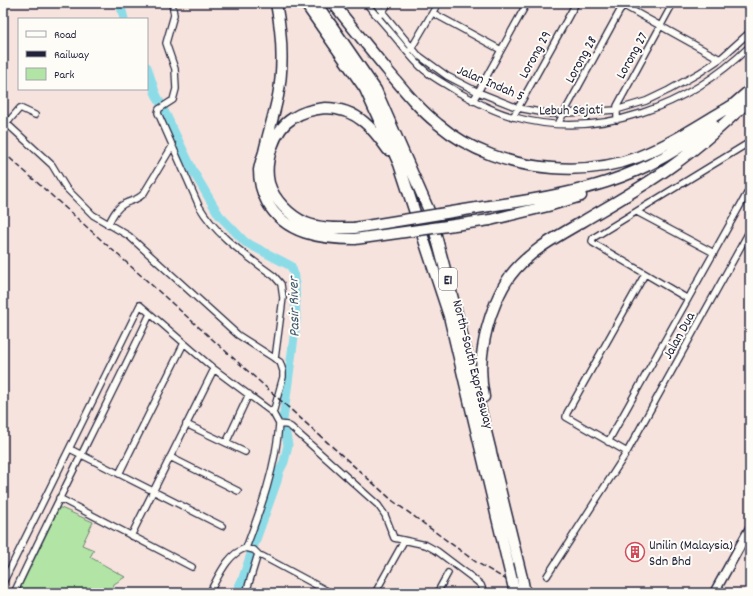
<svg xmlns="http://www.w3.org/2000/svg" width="753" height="596" font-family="Dekko,sans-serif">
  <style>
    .green { fill: #b2e5a5; stroke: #6a8470 }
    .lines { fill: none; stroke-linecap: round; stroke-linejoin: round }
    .river { stroke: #8cdce8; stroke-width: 9 }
    .minor-casing { stroke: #22223b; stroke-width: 8 }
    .secondary-casing { stroke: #22223b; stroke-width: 11 }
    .motorway-casing { stroke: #22223b; stroke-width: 13 }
    .minor { stroke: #fdfcf7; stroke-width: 5.5 }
    .secondary { stroke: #fdfcf7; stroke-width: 8 }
    .motorway { stroke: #fdfcf7; stroke-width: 10 }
    .rail { stroke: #22223b; stroke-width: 1.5; stroke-dasharray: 6 3; stroke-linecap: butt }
    .motorway-bridge-casing { stroke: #22223b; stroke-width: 13; stroke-linecap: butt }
    .motorway-bridge { stroke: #fdfcf7; stroke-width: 10 }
    .labels { text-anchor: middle; stroke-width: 4; stroke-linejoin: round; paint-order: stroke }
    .shield { fill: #fdfcf7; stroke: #646373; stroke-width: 1 }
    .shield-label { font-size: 13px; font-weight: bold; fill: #22223b }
    .street-label { font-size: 14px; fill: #22223b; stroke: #fdfcf7 }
    .poi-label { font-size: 14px; fill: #22223b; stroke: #fdfcf7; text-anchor: start }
    .water-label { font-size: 15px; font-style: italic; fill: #425a6f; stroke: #fdfcf7 }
  </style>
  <rect width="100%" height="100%" fill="#f6e3de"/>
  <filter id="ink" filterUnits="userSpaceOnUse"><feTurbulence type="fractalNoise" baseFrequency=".025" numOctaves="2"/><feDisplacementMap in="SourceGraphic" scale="8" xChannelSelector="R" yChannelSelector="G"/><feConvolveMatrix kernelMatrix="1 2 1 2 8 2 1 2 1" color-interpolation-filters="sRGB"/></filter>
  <g filter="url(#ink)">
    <path class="green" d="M59 508H61L93 522 82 545 94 550 90 557 125 577 114 584 110 593H18Z"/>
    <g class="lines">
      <path class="river" d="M120 3 124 19
        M147 67 155 92 193 171 219 215 245 242 291 266 295 277 296 322 283 420 288 445 284 462 279 472 277 481 254 545 243 578 236 593"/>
      <g class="minor-casing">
        <path id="minor" d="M172 3 174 15 166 43 175 69 176 89 173 100 159 109 158 113 199 206C217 237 246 255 274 276L281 284 283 298 275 359
          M366 3C378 18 391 32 403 47 411 56 418 66 428 73 437 80 447 85 456 91 475 101 494 112 514 117 599 141 689 106 750 46
          M375 3 418 55 447 76 478 92 518 108 551 114 616 110 646 101 669 90 699 73 720 59 750 32
          M619 3 720 59
          M433 13 501 50
          M381 14 389 3
          M411 49 438 3
          M473 101 527 3
          M513 117 576 3
          M3 120 52 165 66 188 93 215 129 236 238 335 280 362 283 371V377L273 413
          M617 120V106L673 3
          M7 123 20 108 35 115
          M558 124 623 5
          M637 212 714 253
          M108 225C112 217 116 208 124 204 131 200 139 200 144 193L173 145
          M688 299 593 243 592 241 593 238 750 142
          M186 424 245 452
          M608 442 750 188
          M226 443 249 394
          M70 449 222 526
          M627 452 566 417 567 413 645 274
          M170 457 238 491
          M119 474 184 343
          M59 498 192 567
          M131 536 214 369
          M246 548C261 508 276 467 279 424
          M547 576 627 452 750 230
          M3 583 140 305 214 369 273 413 279 424 287 425 291 427 378 505 385 515 394 538 426 545 437 551 474 579 481 585 484 593
          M212 588C220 573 229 553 246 548L254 550 259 555
          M14 593C58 499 106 407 150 314
          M246 593 257 557 259 555 262 556 331 593
          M375 593 404 541
          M437 593 448 573"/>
      </g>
      <g class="secondary-casing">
        <path id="secondary" d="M714 593 750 528"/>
      </g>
      <g class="motorway-casing">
        <path id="motorway" d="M276 3C282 34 284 65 278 96 274 115 268 134 264 152 262 158 260 164 259 170 259 181 262 193 267 202 285 234 321 239 355 239
          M305 3 365 89 399 164 449 316 508 564
          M316 3 376 90 430 213 458 318 522 578
          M333 3C351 26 370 49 388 71 404 90 419 109 438 124 470 151 511 165 552 168 580 170 612 167 638 157 671 144 701 124 731 106
          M727 110 750 90
          M489 206C572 195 647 180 712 123
          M490 220 548 206 581 196
          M354 228C338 228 321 229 306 223 290 216 274 200 269 183 264 162 274 129 293 118 302 112 314 109 325 108 340 108 352 112 364 122 374 130 381 140 388 150
          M484 397C479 372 481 353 487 328 491 312 500 290 510 276 528 252 556 237 582 222 612 204 643 187 672 166 700 146 725 123 750 100"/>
      </g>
      <use href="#minor" class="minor"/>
      <use href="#secondary" class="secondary"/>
      <use href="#motorway" class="motorway"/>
      <path class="rail" d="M3 152 393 501 476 562 529 593"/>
      <g class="motorway-bridge-casing">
        <path id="motorway-bridge" d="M354 228 489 206
          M355 239 490 220
          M508 564 515 593
          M522 578 525 593"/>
      </g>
      <use href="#motorway-bridge" class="motorway-bridge"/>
    </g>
  </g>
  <defs>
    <g id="building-ring" transform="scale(1)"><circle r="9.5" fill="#fdfcf7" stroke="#d1495b" stroke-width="1.5"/><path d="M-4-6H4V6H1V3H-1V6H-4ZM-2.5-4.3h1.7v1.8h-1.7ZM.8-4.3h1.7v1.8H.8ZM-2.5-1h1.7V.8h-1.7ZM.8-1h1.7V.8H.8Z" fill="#d1495b"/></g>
  </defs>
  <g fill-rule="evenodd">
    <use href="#building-ring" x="635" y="552"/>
  </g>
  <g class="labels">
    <rect class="shield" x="439" y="268" width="18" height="22" rx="3"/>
    <g class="shield-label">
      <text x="448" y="284">E1</text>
    </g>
    <g class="street-label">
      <text transform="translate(534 54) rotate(-61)" y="5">Lorong 29</text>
      <text transform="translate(631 55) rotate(-61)" y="5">Lorong 27</text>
      <text transform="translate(580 59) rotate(-61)" y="5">Lorong 28</text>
      <text transform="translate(491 82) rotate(23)" y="5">Jalan Indah 5</text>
      <text transform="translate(571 109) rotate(-1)" y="5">Lebuh Sejati</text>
      <text transform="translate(678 335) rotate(-61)" y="5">Jalan Dua</text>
      <text transform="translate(474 364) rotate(76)" y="5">North–South Expressway</text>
    </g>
    <g class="poi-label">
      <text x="649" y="549">Unilin (Malaysia)<tspan x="649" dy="16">Sdn Bhd</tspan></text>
    </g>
    <g class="water-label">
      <text transform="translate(293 307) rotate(-91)" y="5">Pasir River</text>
    </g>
  </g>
  <rect width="753" height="596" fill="none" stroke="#fdfcf7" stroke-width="16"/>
  <rect x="8" y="8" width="737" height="580" fill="none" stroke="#22223b" stroke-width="1.5" filter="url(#ink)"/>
  <rect x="18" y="18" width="130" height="72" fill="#fdfcf7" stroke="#a5a5ac"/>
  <rect x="26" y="31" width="20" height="6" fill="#fdfcf7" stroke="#a5a5ac"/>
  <text x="54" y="38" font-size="12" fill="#22223b">Road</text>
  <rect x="26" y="51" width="20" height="6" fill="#22223b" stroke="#a5a5ac"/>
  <text x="54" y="58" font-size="12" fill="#22223b">Railway</text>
  <rect x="26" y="68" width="20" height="12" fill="#b2e5a5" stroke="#a5a5ac"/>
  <text x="54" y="78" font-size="12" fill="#22223b">Park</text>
</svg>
